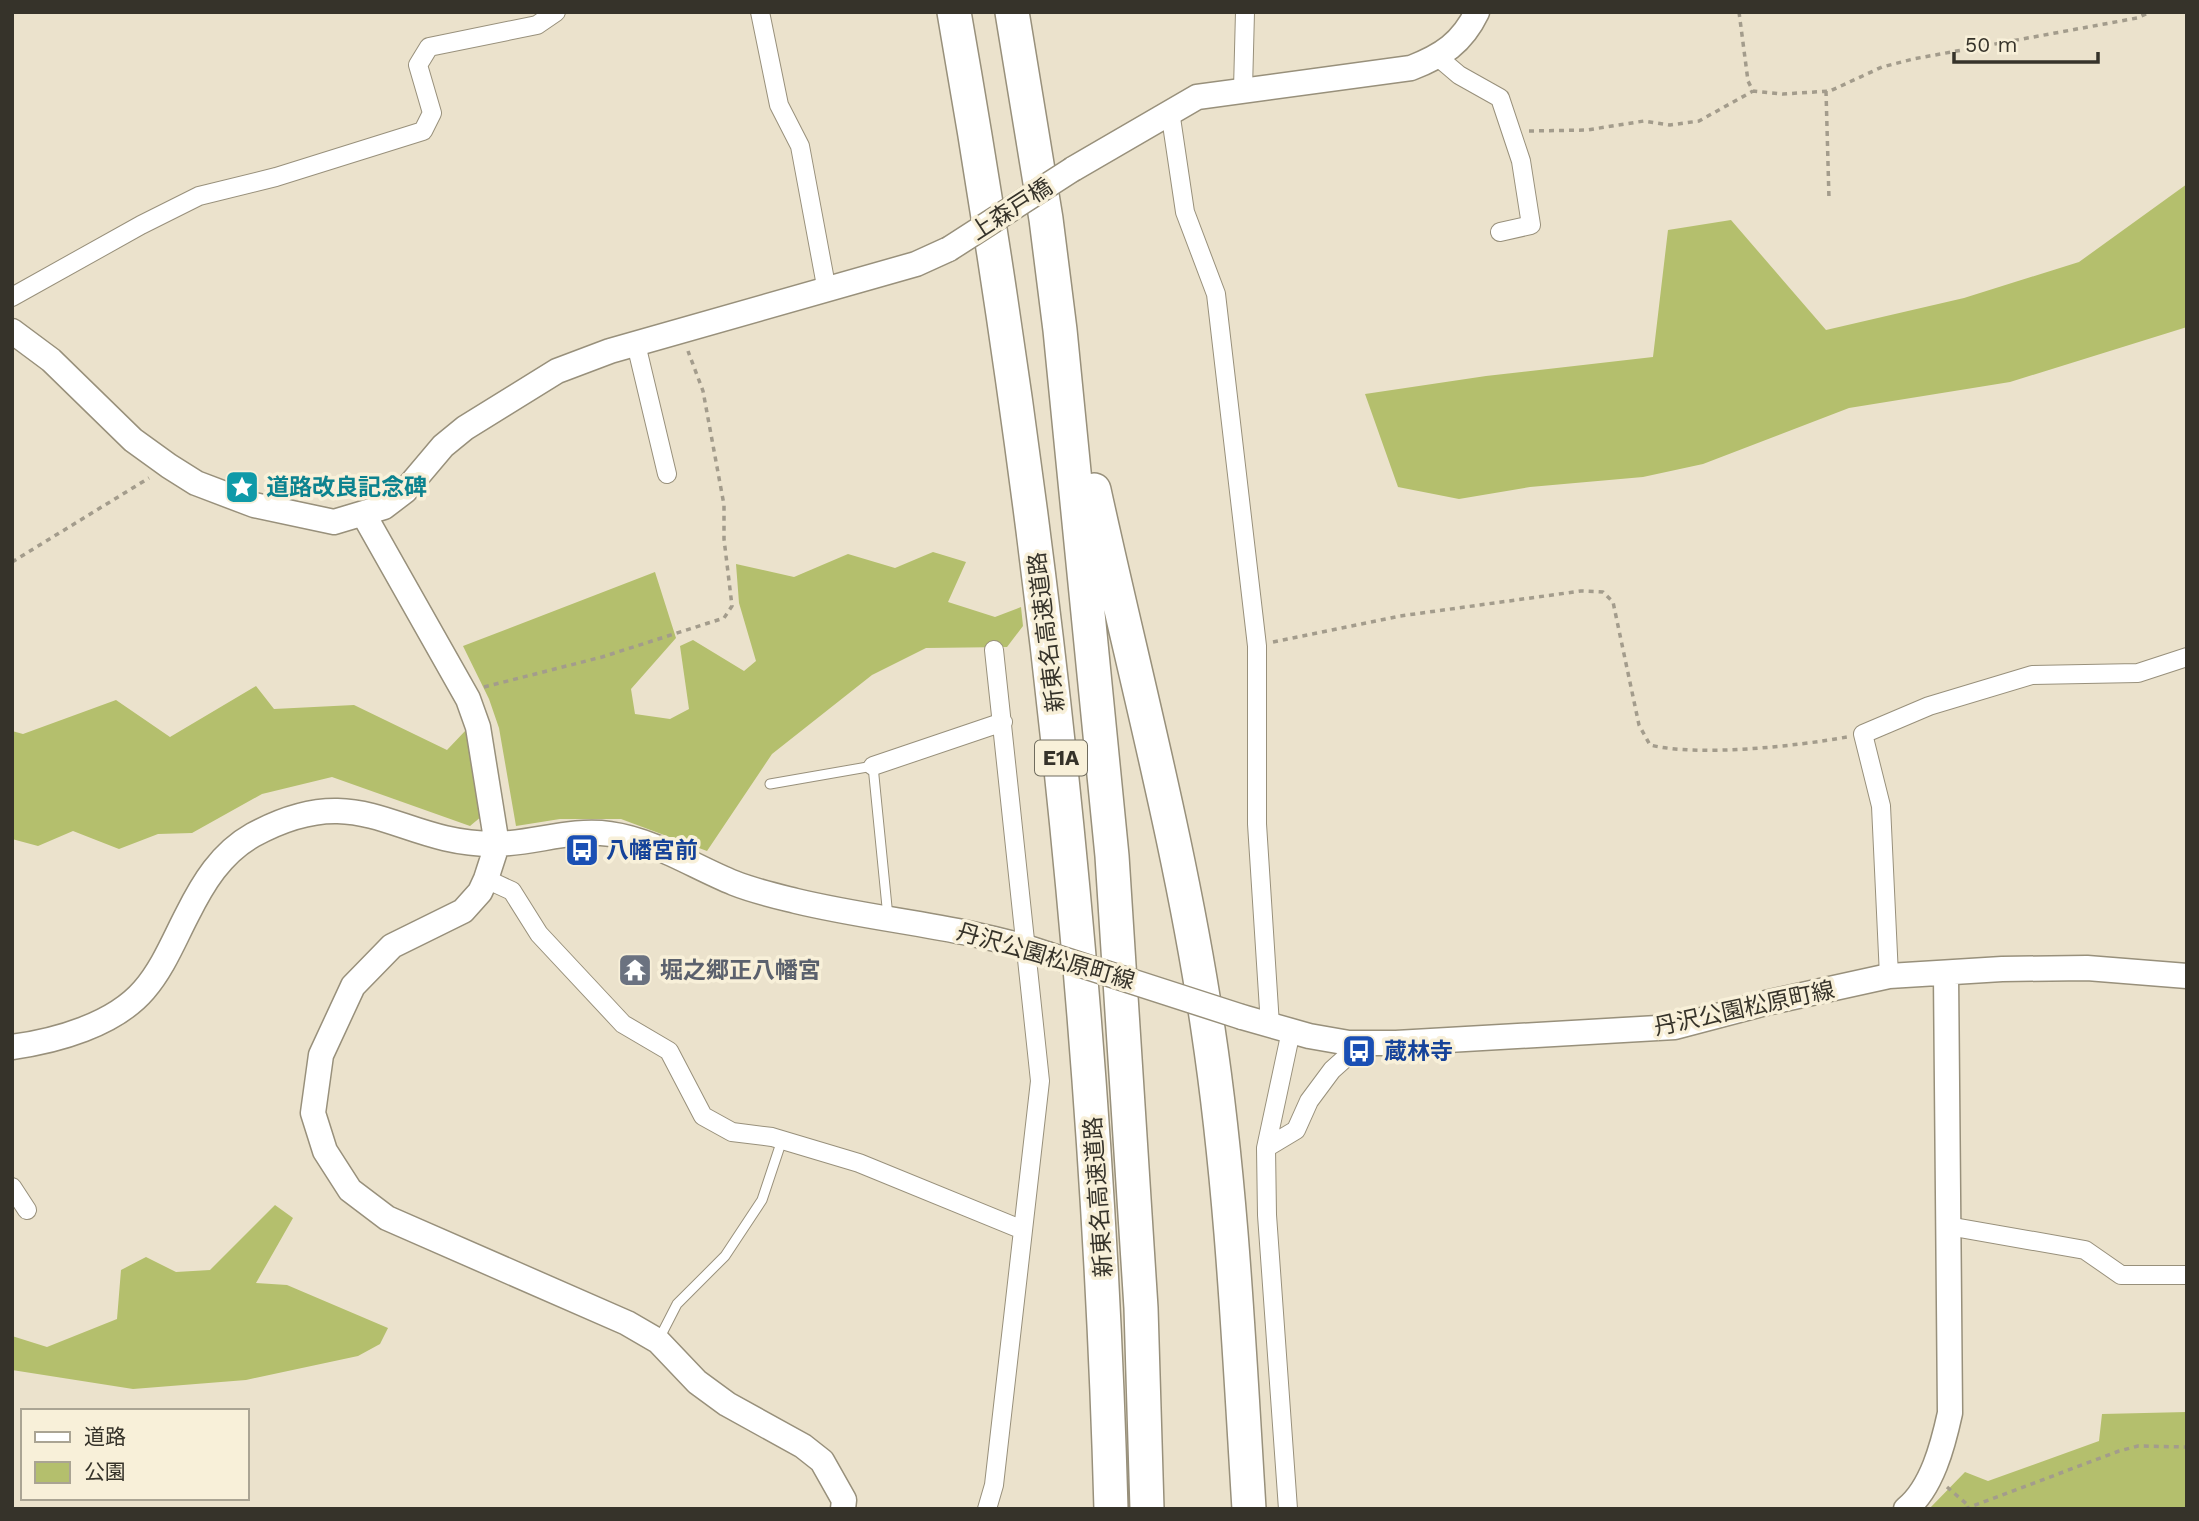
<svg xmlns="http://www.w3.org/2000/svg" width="2199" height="1521" font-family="'Work Sans','Noto Sans JP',sans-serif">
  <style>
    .green { fill: #b4bf6d }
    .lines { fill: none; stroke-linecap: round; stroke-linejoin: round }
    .lane-casing { stroke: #98907b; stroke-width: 11 }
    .street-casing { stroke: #98907b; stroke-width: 20 }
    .secondary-casing { stroke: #98907b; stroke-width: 27 }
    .highway-casing { stroke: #98907b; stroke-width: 36 }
    .path { stroke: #a39c8c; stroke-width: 3.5; stroke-dasharray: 5 5; stroke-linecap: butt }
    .lane { stroke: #fff; stroke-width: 9 }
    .street { stroke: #fff; stroke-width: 18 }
    .secondary { stroke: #fff; stroke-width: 24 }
    .highway { stroke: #fff; stroke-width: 33 }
    .secondary-bridge-casing { stroke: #98907b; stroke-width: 27; stroke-linecap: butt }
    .secondary-bridge { stroke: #fff; stroke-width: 24 }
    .labels { text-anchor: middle; stroke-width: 7; stroke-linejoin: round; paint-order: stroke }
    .shield { fill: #f8f0d9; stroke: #706c5e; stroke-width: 2 }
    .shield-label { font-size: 21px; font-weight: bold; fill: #36332a }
    .street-label { font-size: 23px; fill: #36332a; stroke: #f8f0d9 }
    .culture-label { font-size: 23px; font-weight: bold; fill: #0d838f; stroke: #f8f0d9; text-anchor: start }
    .transit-label { font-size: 23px; font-weight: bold; fill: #164399; stroke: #f8f0d9; text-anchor: start }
    .worship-label { font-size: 23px; font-weight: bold; fill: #5b616d; stroke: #f8f0d9; text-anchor: start }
  </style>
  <rect width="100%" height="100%" fill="#ebe2cc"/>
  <path class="green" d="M2187 184V327L2010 382 1849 408 1703 464 1643 477 1530 487 1459 499 1398 487 1365 394 1486 376 1653 357 1668 230 1731 220 1826 330 1964 298 2079 262Z
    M933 552 966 562 948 602 995 617 1021 607 1023 626 1007 647 926 648 872 675 772 754 707 851 621 819H560L516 826 499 728 489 699 463 646 655 572 676 638 631 689 635 714 670 719 689 709 680 646 693 640 744 671 756 661 739 603 736 564 794 577 848 554 895 568Z
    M256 686 274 709 354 705 447 750 466 730 482 816 470 826 332 777 262 794 192 833 158 834 119 849 73 831 38 846 12 839V731L23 734 116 700 170 737Z
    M275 1205 293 1218 256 1283 287 1285 388 1328 380 1344 358 1356 246 1380 133 1389 12 1370V1336L47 1347 117 1319 121 1270 146 1257 176 1272 210 1270Z
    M2187 1412V1509H1929L1965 1472 1988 1481 2099 1441 2102 1414Z"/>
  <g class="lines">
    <g class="lane-casing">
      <path id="lane" d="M770 784 873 766 888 917
        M658 1341 677 1304 725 1256 762 1200 782 1140"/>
    </g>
    <g class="street-casing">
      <path id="street" d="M760 12 779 105 800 146 827 291
        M1439 58 1459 75 1500 98 1521 161 1531 225 1500 232
        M1243 89 1245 12
        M1170 111 1185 212 1216 294 1257 646V824L1270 1025
        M12 297 141 225 199 196 276 177 423 131 432 113 418 65 429 47 537 25 556 12
        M636 344 667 474
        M873 766 1003 722
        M486 879 512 891 539 934 623 1024 669 1051 703 1116 732 1132 772 1137 859 1163 1023 1230
        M1889 976 1881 806 1863 734 1929 706 2032 675 2138 673 2187 657
        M1266 1148 1296 1130 1309 1101 1332 1070 1362 1043
        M12 1187 27 1210
        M1948 1226 2085 1250 2121 1275H2187
        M987 1509 994 1485 1040 1081 994 650
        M1288 1509 1267 1215 1266 1148 1291 1031"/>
    </g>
    <g class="secondary-casing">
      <path id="secondary" d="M1073 169 1197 97 1411 68C1442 56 1462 43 1477 12
        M12 331 51 360 133 440 169 466 196 483 254 505 334 522 384 507 405 491 443 446 465 428 557 371 610 351 916 264 949 249
        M364 515 468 699 478 727 497 845 486 879 480 892 463 911 392 946 353 986 321 1055 313 1113 325 1151 350 1190 387 1218 627 1323 658 1341 697 1382 727 1404 803 1446 822 1461 844 1500 843 1509
        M1242 1017 1309 1036 1349 1043H1396L1675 1027 1766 1003 1889 976 2002 969 2087 968 2187 976
        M12 1047C56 1041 114 1025 144 990 163 968 174 940 187 915 203 883 221 853 253 835 361 776 396 844 494 844 533 844 571 828 610 834 654 840 694 867 734 883 754 891 776 896 796 901 879 921 965 926 1047 954
        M1906 1509C1932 1488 1943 1445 1950 1413L1946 974"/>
    </g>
    <g class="highway-casing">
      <path id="highway" d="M954 12C1041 508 1097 1006 1111 1509
        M1012 12 1046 219 1060 330 1112 856 1141 1308 1147 1509
        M1094 490C1133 669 1181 847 1208 1029 1232 1188 1239 1348 1249 1509"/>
    </g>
    <path class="path" d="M1739 12 1748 81 1753 91 1783 94 1830 91 1882 67 1913 59 2137 18 2150 12
      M1826 91 1829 199
      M1529 131 1587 130 1644 121 1670 125 1699 121 1753 91
      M12 562 149 478
      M1273 642 1400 616 1581 591 1603 592 1613 602 1639 725 1650 745C1699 757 1797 746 1847 737
      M484 687 602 657 724 618 732 606 724 539V505L703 391 688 351
      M1947 1487 1969 1506
      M1965 1509 2119 1451 2138 1446 2187 1447"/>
    <use href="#lane" class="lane"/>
    <use href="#street" class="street"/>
    <use href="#secondary" class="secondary"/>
    <use href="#highway" class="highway"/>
    <g class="secondary-bridge-casing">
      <path id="secondary-bridge" d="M949 249 1073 169
        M1047 954 1242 1017"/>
    </g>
    <use href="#secondary-bridge" class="secondary-bridge"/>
  </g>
  <defs>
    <g id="sight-square" transform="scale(1.75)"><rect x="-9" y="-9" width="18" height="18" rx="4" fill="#0f9aa8" stroke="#f8f0d9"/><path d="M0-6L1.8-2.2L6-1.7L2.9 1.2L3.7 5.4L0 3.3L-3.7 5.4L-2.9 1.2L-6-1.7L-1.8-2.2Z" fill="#fff"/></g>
    <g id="bus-square" transform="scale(1.75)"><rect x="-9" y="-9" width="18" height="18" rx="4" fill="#1a4fb4" stroke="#f8f0d9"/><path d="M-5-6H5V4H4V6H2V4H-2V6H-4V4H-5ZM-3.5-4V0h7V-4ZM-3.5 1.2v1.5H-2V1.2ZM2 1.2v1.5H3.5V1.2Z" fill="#fff"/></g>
    <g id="temple-square" transform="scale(1.75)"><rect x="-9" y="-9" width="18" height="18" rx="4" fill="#6b7280" stroke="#f8f0d9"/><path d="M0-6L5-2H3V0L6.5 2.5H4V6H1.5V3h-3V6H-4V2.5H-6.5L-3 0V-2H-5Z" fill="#fff"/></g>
  </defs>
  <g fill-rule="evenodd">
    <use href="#sight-square" x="242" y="487"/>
    <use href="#bus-square" x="582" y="850"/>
    <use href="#temple-square" x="635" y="970"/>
    <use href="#bus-square" x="1359" y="1051"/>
  </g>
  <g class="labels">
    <rect class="shield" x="1035" y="740.5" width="52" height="35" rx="5"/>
    <g class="shield-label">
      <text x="1061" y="765">E1A</text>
    </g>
    <g class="street-label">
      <text transform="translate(1011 209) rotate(-33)" y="8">上森戸橋</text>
      <text transform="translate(1046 632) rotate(-97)" y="8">新東名高速道路</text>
      <text transform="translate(1046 956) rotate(16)" y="8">丹沢公園松原町線</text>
      <text transform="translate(1744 1008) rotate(-12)" y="8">丹沢公園松原町線</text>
      <text transform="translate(1098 1197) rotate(-94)" y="8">新東名高速道路</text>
    </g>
    <g class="culture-label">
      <text x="266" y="495">道路改良記念碑</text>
    </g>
    <g class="transit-label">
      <text x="606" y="858">八幡宮前</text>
      <text x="1384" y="1059">蔵林寺</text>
    </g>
    <g class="worship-label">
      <text x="660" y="978">堀之郷正八幡宮</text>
    </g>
  </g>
  <rect width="2199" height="1521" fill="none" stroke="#36332a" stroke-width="28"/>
  <rect x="21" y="1409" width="228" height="91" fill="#f8f0d9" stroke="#aaa493" stroke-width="2"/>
  <rect x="35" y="1432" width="35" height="10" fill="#ffffff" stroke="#aaa493" stroke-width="2"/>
  <text x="84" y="1444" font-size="21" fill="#36332a">道路</text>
  <rect x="35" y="1462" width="35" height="21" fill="#b4bf6d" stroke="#aaa493" stroke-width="2"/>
  <text x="84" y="1479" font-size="21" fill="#36332a">公園</text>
  <path d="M1954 52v10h144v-10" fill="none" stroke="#36332a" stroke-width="3.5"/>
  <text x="1965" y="52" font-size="21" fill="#36332a" stroke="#f8f0d9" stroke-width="5" paint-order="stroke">50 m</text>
</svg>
